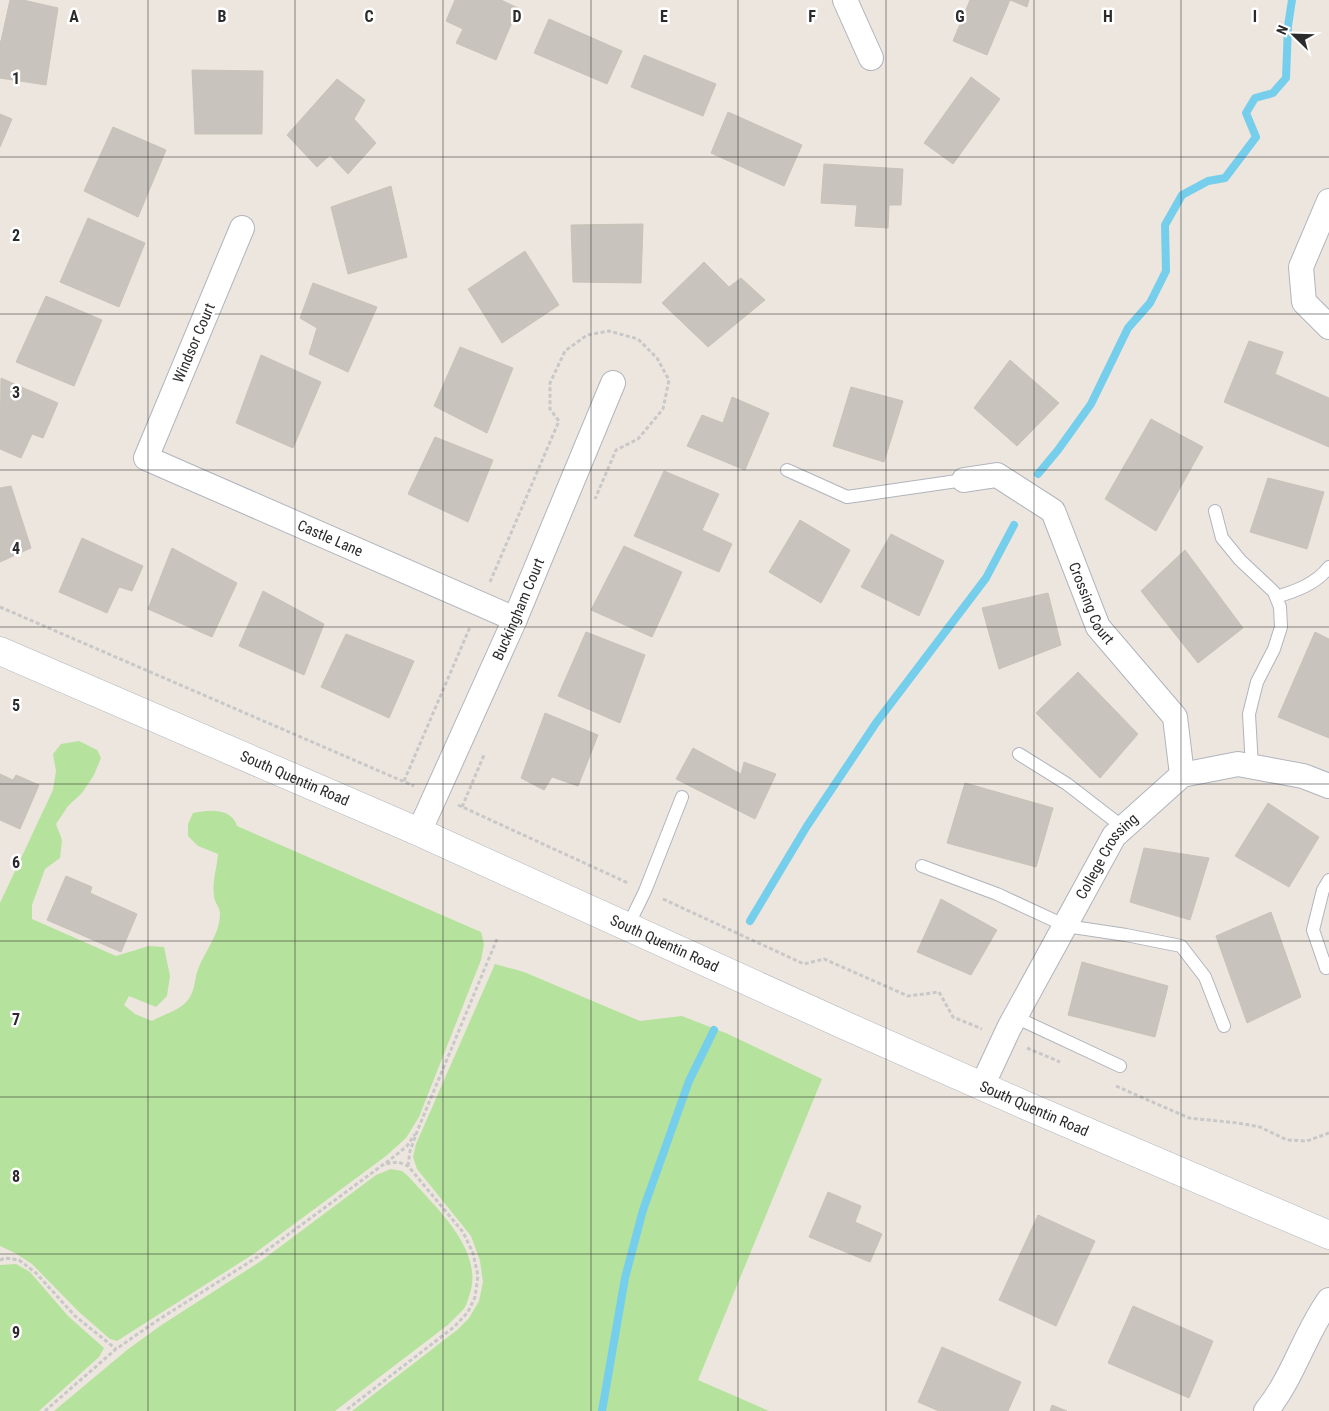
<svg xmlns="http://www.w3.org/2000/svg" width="1329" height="1411" font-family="'Roboto Condensed',sans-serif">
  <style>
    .green { fill: #b5e29c }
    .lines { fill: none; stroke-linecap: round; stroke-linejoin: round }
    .stream { stroke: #74ceec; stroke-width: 8 }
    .building { fill: #c8c3bd; stroke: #c8c2b7 }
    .lane-casing { stroke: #b1b4be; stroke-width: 14 }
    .street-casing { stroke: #b1b4be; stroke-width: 26 }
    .secondary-casing { stroke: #b1b4be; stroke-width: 29 }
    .path { stroke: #c8c8c8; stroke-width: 3; stroke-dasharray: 4 2.5; stroke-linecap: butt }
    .lane { stroke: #fff; stroke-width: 12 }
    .street { stroke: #fff; stroke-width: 24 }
    .secondary { stroke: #fff; stroke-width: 28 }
    .grid { fill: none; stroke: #2b2b2b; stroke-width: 1; stroke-opacity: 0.55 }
    .labels { text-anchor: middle; stroke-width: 5; stroke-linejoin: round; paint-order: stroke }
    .street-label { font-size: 15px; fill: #2b2b2b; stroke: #fff }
    .grid-label { font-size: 16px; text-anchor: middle; font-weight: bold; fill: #2b2b2b; stroke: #fff; stroke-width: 5; stroke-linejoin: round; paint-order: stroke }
  </style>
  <rect width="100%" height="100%" fill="#ede6de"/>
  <path class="green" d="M79 741 97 750 101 758 94 775 82 793 68 806 56 824 62 840 60 858 45 869 32 905V919L116 956 149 946 164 947 170 976 167 996 156 1007 129 996 124 1005 135 1014 152 1021C164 1014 179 1011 188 1000 196 990 194 977 199 967 206 950 220 933 220 914 220 907 214 902 214 896 212 881 217 868 218 854L198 846 188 836V824L193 813C208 810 231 807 237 826L481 932 484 944 481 960 419 1117 406 1138 386 1156 255 1253 117 1341 110 1339 79 1312 32 1264 15 1253 0 1246V903L53 790 56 771 53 754 61 744Z
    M495 964 524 972 640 1021 682 1016 728 1034 822 1079 698 1380 769 1411H352L457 1330 469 1318 479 1301 483 1282 480 1261 471 1236 417 1169 413 1157 416 1144Z
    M391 1169 402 1171 409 1177C435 1207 486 1251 469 1296 468 1299 467 1304 465 1307 461 1313 454 1318 449 1324L335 1411H54L127 1350 160 1326 261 1261 376 1175Z
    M16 1264 30 1272 68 1316 104 1348 99 1357 39 1411H0V1265Z"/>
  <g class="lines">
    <path class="stream" d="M1038 474 1058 450 1091 404 1128 328 1150 303 1166 271 1165 225 1182 195 1208 181 1225 178 1256 137 1246 113 1255 98 1273 93 1286 78 1288 26 1292 0
      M750 921 807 826 876 723 986 578 1014 525
      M602 1411 625 1278 643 1210 689 1081 714 1030"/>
  </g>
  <path class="building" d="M10 0H23L58 8 46 85 0 78V41H1Z
    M455 0H501L518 8 496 60 456 43 463 29 446 21Z
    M970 0H1029L1027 7 1010 0 987 55 953 41Z
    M549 19 622 51 607 84 534 53Z
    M644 55 716 84 703 116 631 87Z
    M192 70 263 71 262 134H195Z
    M971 77 1000 99 953 164 924 143Z
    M337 79 365 100 354 119 376 143 348 174 330 155 317 167 287 135Z
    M728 112 802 145 784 186 711 153Z
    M0 114 12 119 0 147Z
    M113 127 166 150 138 217 84 191Z
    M824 164 903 169 901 205H889L888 228 855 226 857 205 821 203Z
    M391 186 407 257 348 274 331 207Z
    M88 218 145 243 119 307 60 282Z
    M643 224 641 283 573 282 571 225Z
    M525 251 559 305 502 343 468 289Z
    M704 262 729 287 741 278 765 300 708 347 662 303Z
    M313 283 377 307 348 372 309 354 317 328 300 318Z
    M46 296 102 320 74 386 16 362Z
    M1249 341 1283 352 1275 374 1329 398V447L1224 402Z
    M460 347 513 368 487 433 434 406Z
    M261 355 321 382 293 448 236 423Z
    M1010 360 1059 403 1017 446 974 408Z
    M1 378 58 403 43 438 32 434 21 458 0 449Z
    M851 387 903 401 884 462 833 446Z
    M732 397 769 413 745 470 687 446 702 415 723 423Z
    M1151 419 1203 447 1156 531 1105 499Z
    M435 437 493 460 468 522 408 494Z
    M664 471 719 494 702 530 732 544 719 572 634 536Z
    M1268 478 1324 492 1307 549 1250 532Z
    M11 486 31 548 0 562V488Z
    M800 520 850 550 821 603 769 572Z
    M891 534 944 561 919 616 861 587Z
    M82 538 143 566 132 591 119 587 107 613 59 592Z
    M624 546 682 572 652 637 591 610Z
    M172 548 237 583 212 637 148 609Z
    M1185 550 1243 628 1198 663 1141 591Z
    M263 591 324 624 304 675 239 646Z
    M1048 593 1061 645 999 669 982 608Z
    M586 632 645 655 620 723 558 696Z
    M1315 632 1329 639V738L1278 717Z
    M346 634 414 661 389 718 321 687Z
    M1078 672 1138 734 1100 778 1036 713Z
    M545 713 598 735 578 786 552 777 544 790 521 778Z
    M693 748 741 774 744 762 776 774 755 819 676 779Z
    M0 774 13 780 16 775 39 785 20 829 0 820Z
    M965 783 1053 808 1036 867 947 843Z
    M1268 803 1319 837 1289 887 1235 856Z
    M1144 848 1209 858 1190 920 1130 902Z
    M66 876 92 887 90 893 137 914 121 952 47 920Z
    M941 899 997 930 971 975 917 952Z
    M1271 912 1301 997 1247 1023 1216 936Z
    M1082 962 1168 986 1155 1037 1068 1015Z
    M828 1192 861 1206 855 1222 882 1234 870 1262 809 1237Z
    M1038 1215 1095 1241 1056 1326 999 1300Z
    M1133 1306 1213 1341 1189 1398 1108 1363Z
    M942 1347 1021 1382 1008 1411H939L918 1402Z
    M1052 1405 1067 1411H1050Z"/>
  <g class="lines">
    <g class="lane-casing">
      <path id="lane" d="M787 470 847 497 964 480
        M1215 511 1222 538 1240 560 1274 592 1280 607 1281 627 1274 649 1257 682 1249 714 1252 767
        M1276 597C1296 591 1316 584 1329 567
        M1019 754 1067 784 1124 828
        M922 866 997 894 1066 926 1126 935 1181 946 1205 977 1224 1026
        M628 926 645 891 682 797
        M1326 968 1313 930 1323 890 1329 880
        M1015 1017 1120 1066"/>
    </g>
    <g class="street-casing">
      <g id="street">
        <path d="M845 0 871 58"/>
        <path d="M1329 201 1301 267 1304 302 1329 327"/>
        <path id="s1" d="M242 228 146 458 515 619"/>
        <path id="s2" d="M964 480 997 475 1053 511 1098 627 1175 717 1182 775"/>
        <path id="s3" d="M419 832 515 619 613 383"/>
        <path id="s4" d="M982 1086 1009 1028 1114 836 1182 775 1238 764 1303 776 1329 786"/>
        <path d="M1266 1411C1293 1378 1304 1335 1329 1300"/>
      </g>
    </g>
    <g class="secondary-casing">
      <g id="secondary">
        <path id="s5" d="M0 651 419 832 844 1025 1027 1106 1329 1235"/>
      </g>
    </g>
    <path class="path" d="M490 582 559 421 550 409V383L565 351 587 335 609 331 638 339 657 358 669 380 663 409 638 439 616 450 595 499
      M0 607 414 786
      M404 781 470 627
      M458 805 628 883
      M462 807 484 755
      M663 899 804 964 824 959 908 996 939 992 953 1017 982 1029
      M1027 1048 1060 1062
      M1116 1086 1189 1118 1238 1123 1260 1127 1287 1140 1307 1141 1329 1133
      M386 1163 407 1146 415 1134
      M408 1166 410 1151 418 1129 497 939
      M0 1260 5 1258 19 1260 36 1273 75 1316 116 1349
      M45 1411 116 1349 158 1320 259 1256 384 1164 398 1162 408 1166 463 1232 473 1253 478 1276 475 1297 468 1312 454 1327 345 1411"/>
    <use href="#lane" class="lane"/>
    <use href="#street" class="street"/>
    <use href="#secondary" class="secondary"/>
  </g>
  <path class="grid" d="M148 0V1411M295 0V1411M443 0V1411M591 0V1411M738 0V1411M886 0V1411M1034 0V1411M1181 0V1411M0 157H1329M0 314H1329M0 470H1329M0 627H1329M0 784H1329M0 941H1329M0 1097H1329M0 1254H1329"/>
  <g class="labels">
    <g class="street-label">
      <text transform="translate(194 343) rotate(-67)" y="5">Windsor Court</text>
      <text dy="5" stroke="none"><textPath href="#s1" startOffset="450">Castle Lane</textPath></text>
      <text dy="5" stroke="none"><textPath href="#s2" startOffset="200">Crossing Court</textPath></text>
      <text dy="5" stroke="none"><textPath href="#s3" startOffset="244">Buckingham Court</textPath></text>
      <text dy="5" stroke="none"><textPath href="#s5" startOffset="321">South Quentin Road</textPath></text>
      <text dy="5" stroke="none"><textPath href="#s4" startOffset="262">College Crossing</textPath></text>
      <text dy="5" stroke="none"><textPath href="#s5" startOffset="726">South Quentin Road</textPath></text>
      <text dy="5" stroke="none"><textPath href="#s5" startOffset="1131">South Quentin Road</textPath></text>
    </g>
  </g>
  <g class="grid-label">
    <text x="74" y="22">A</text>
    <text x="222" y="22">B</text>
    <text x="369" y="22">C</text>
    <text x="517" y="22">D</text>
    <text x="664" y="22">E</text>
    <text x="812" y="22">F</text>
    <text x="960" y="22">G</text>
    <text x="1108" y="22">H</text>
    <text x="1255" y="22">I</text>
    <text x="16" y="84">1</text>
    <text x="16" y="241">2</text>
    <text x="16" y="398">3</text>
    <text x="16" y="554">4</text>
    <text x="16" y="711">5</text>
    <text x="16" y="868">6</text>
    <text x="16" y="1025">7</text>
    <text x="16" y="1182">8</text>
    <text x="16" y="1338">9</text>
  </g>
  <g transform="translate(1294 35) rotate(293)" stroke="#ffffff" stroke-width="4" paint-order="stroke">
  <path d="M0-4L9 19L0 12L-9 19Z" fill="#2b2b2b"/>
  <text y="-8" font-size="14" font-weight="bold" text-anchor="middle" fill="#2b2b2b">N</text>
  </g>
</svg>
